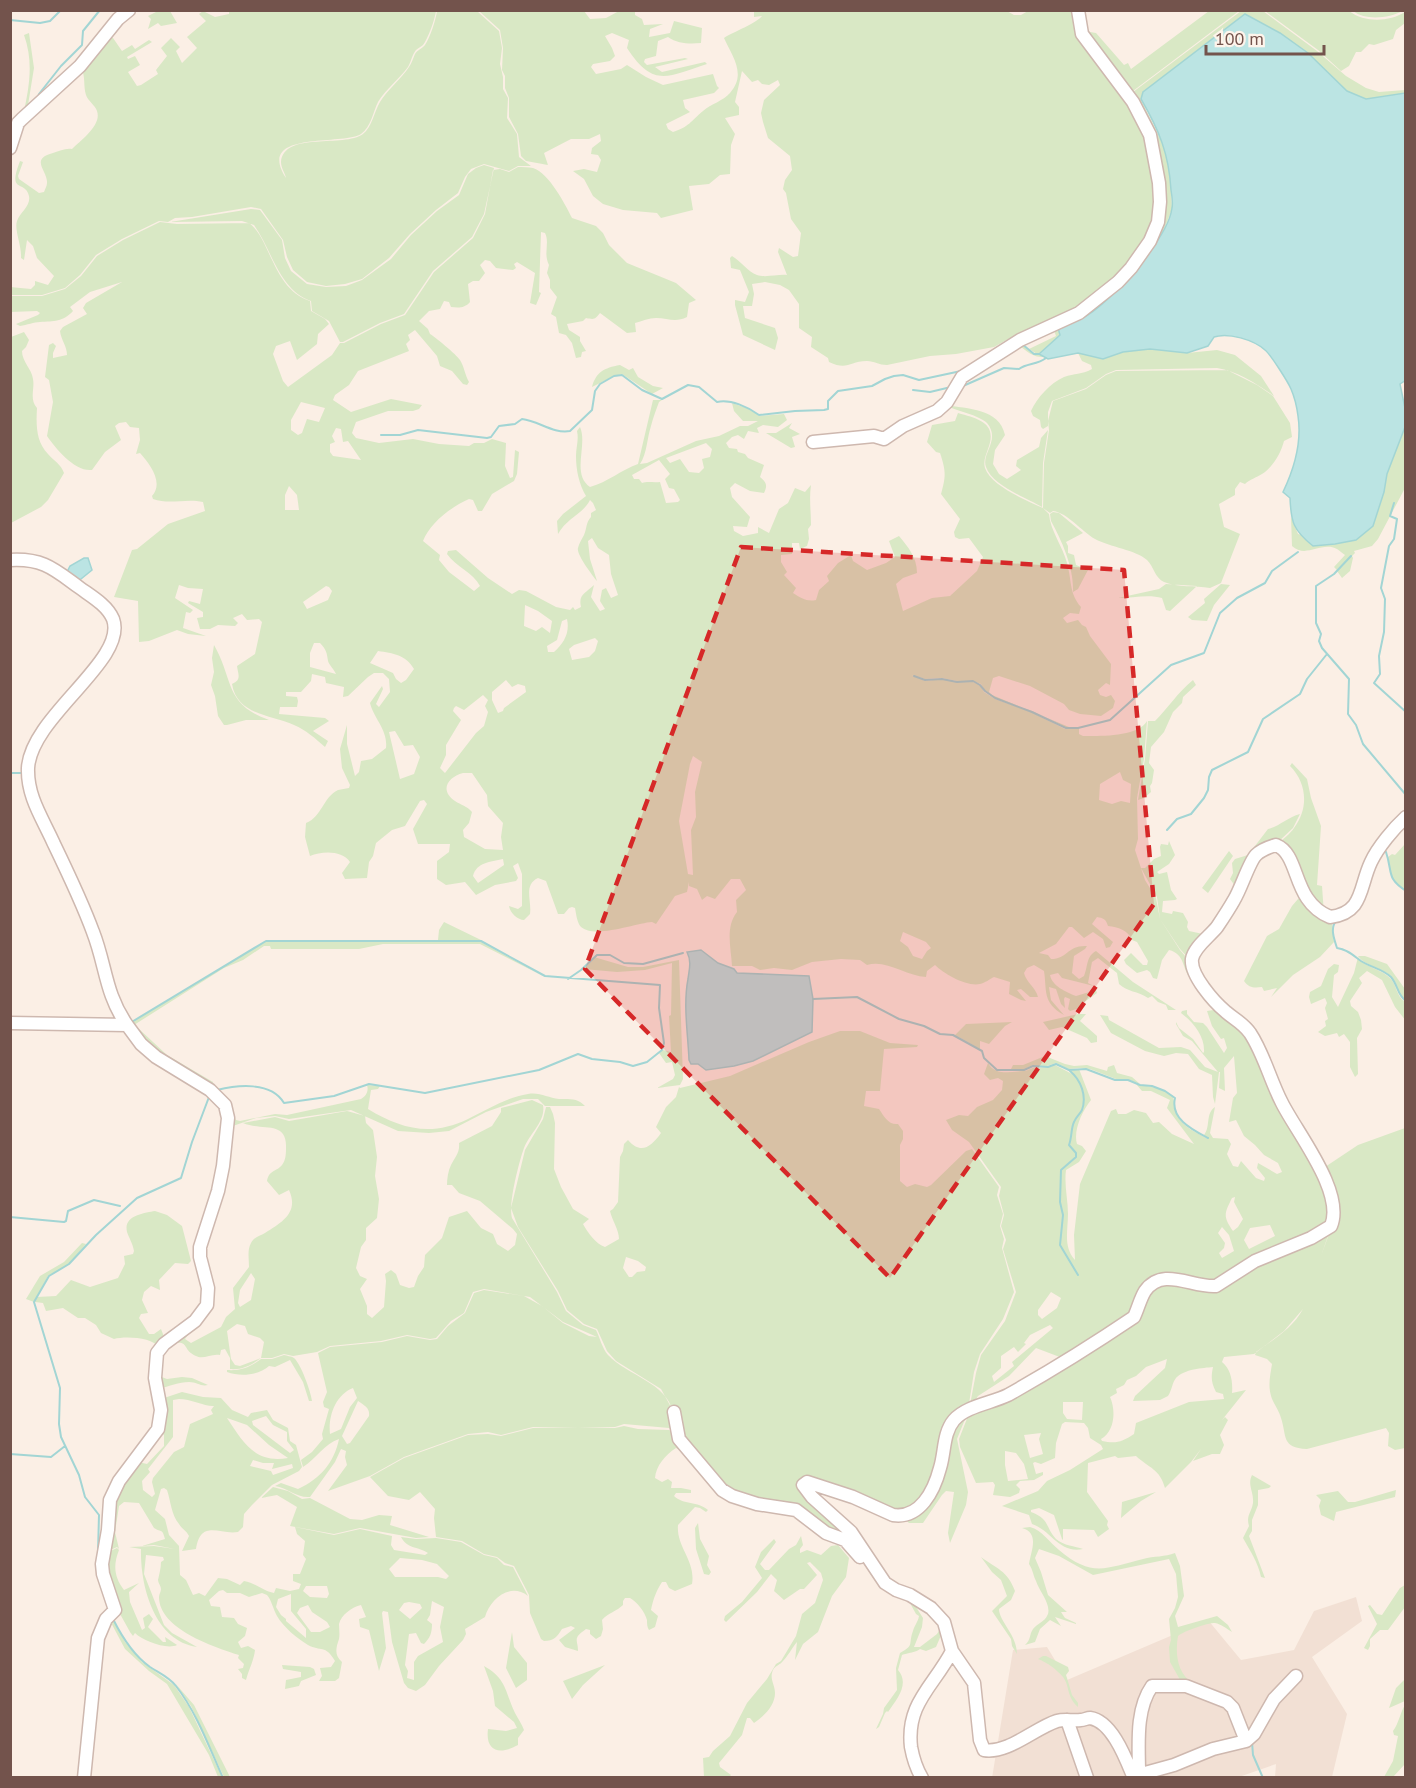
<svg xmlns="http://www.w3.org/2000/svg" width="1416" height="1788" font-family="'PT Sans',sans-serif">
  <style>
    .residential { fill: #f2e0d4 }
    .green { fill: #d9e8c5; fill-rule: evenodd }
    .water { fill: #bbe4e3; stroke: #a2d5d4; stroke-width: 1.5 }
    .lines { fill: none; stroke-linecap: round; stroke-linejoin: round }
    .stream { stroke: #a2d5d4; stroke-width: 2 }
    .minor-casing { stroke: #ceb8af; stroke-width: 15 }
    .minor { stroke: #fff; stroke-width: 12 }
    .marked { fill: #d62828; fill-opacity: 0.2; stroke: #d62828; stroke-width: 4.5; stroke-dasharray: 12 8; stroke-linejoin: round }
  </style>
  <rect width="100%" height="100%" fill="#fbefe5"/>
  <path class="residential" d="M1356 1597 1362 1621 1312 1657 1347 1714 1332 1777H1275L1276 1764 1236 1778H992L1013 1650 1047 1647 1067 1680 1208 1620 1241 1660 1294 1650 1314 1611Z"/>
  <path class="green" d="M229 10 436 11C435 19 428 39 423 45 421 47 418 48 416 50 412 55 411 62 408 67 399 79 386 89 378 102 373 112 371 127 361 134 341 146 255 130 286 178 285 173 281 168 281 162 284 131 344 148 363 134 372 127 374 112 380 102 388 89 401 79 409 67 412 63 413 58 415 54 417 50 422 49 425 45 430 38 436 19 437 11H477L499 31 502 48 500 64 503 77V89L508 98 507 118 517 134 519 157 531 166H518L509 171 484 164 471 169 465 177 458 193 436 210 410 234 389 258 362 279 345 284 326 286 307 282 293 270 287 257 283 240 261 209 251 207 192 217 175 218 168 222 159 221 122 239 96 255 80 275 65 288 42 295H11L10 287 31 289 35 285V281L48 285 54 276 37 258 33 246 27 240 24 260 21 258C22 246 14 230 17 221 20 212 31 206 29 196 25 179 7 195 20 161L23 162 18 176 19 179 39 193 44 192C45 189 47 186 47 183 48 171 29 159 53 153 60 151 65 148 72 149 81 140 102 125 97 111 95 105 88 101 86 95 83 85 86 78 81 67L107 35 113 38 122 51 132 45 135 49 149 40 152 42 127 57 128 59 135 56 140 65 128 72 137 86 141 85 158 74 156 70 167 56 161 48 171 38 180 47 176 51 182 63 197 48 187 37 206 21 199 14 203 11 215 17 229 14Z
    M1005 10 1014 15H1021L1028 11H1077L1078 20 1149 136 1157 221 1139 256 1079 312 1010 338 994 347 956 354 930 356 887 365C879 365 874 361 867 361 849 361 848 371 829 362L828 358 811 347 812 337 799 328V304L789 290 780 285 765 282 752 284 754 294 752 306H743L745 318 775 328 778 338 775 350 743 335 735 305V300L745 302 749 292 740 270 731 268 730 258 732 256C741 261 748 272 757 275 765 278 778 274 787 275L778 252 779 248 793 257 798 256 801 233 791 219 786 193 783 189 785 180 792 170 790 156 768 138 763 122 761 113 764 100 780 85 778 80 769 85 762 84 758 80 752 82 742 71 735 102 739 107V115L725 118 735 134 731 145 730 174 720 175 709 184 689 186 693 210 661 218 657 213 623 210 603 204 593 196 584 179 573 171 584 169 597 172 601 160 598 155 591 154 592 148 601 141 600 134 589 139H571L544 153 548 165 526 161 521 156 518 134 509 117V98L505 88V76L502 70 503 48 500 30 479 11H584L590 19 606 18 619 11H635V15L642 19 644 25 663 24 650 29 649 37 670 33 674 21 702 28 701 43C690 44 678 44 668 37L658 41 656 56 645 59 644 62 647 65 685 58 688 59 655 67 662 72 705 62 707 64C667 77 653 88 627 48L629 40 612 33 605 36 612 48 615 56 610 61 593 64 591 67 596 74 621 69 627 65 646 77 663 85 713 74 717 86 719 88 714 93 683 100 685 108 690 112 666 124 668 129 673 132C689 127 691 121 703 111 711 104 723 101 730 93 747 74 732 56 724 38 733 32 757 23 762 16L754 17V11Z
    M158 11H170L177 23 161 26 158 23 148 29 151 19 148 16Z
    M1209 11H1239L1129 94 1084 27 1090 32 1096 33 1124 65 1128 63 1131 69Z
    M1241 11H1263L1317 51 1346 76 1366 88 1379 92 1405 90V93L1366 99 1347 91 1308 53 1141 100 1165 148 1170 169 1172 209 1164 230 1142 264 1124 284 1040 354 1044 357C1035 358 1027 352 1020 346V341C1024 346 1030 354 1037 354L1029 349 1056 336 1053 327 1118 283 1159 222 1155 157 1129 95Z
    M1265 11H1349C1365 23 1389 22 1405 12V23L1396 30 1393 39 1374 45 1369 44 1361 52H1356L1349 66 1341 71 1318 50Z
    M1353 11H1403C1389 18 1366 21 1353 11Z
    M29 33 34 68 28 105 30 106 23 116C29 88 34 63 24 35Z
    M484 165 494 168 484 214 472 237 433 271 404 314 380 323 343 342H340L329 321 312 311 311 301C279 290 272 250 254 225L242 221 170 222 251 209 260 210 282 240 285 258 291 271 307 284 326 287 346 286 362 280 391 259 411 235 437 211 459 195 468 174 476 168Z
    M518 167C522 167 529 167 533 168 549 173 565 204 572 218L596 226 603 233 609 245 627 263 676 283 696 300 689 303 687 317C675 323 668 318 656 318 649 318 642 321 635 323L636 332 627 333 600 313C595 319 595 320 586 318L583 321 567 324 569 330 580 337V341L586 351 582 352 581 357 576 358 572 343 566 335 559 333 556 317 551 314 557 297 550 288V280L547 273 549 265C543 253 550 243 545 233L541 232 539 292 541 293 536 305 530 303 535 273 517 262 514 264 516 268 513 270 496 268 490 261 485 260 480 265 485 273 479 281H473L468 284 470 302C465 308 459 308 451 307L449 302 444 301 440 309 429 311 419 321 428 329 430 334C434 336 457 355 460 360 464 366 465 375 469 382L467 385 463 384 452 371 440 366 437 356 415 330 408 335 410 340 406 344 409 351 358 371 349 385 335 395 333 400 351 412 391 399 422 405 419 409 413 411H388L356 422 352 433 356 438 379 443 413 439 439 444 469 446 474 443H484L492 439 506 443 505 466 510 478 513 477 515 450 519 452 517 474 514 481 492 494 482 511H478L473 500 469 499C451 507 430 523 423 541L440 555 439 560 449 572 474 591 480 586C473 572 456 567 447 554L448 551 456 550 488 578 512 594 519 590 526 591 556 607 570 610 573 607 575 610 581 607C578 594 586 593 594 585L591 597 600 611 605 609 600 601 602 590 606 588 611 598 618 595 611 574 609 555 598 548 592 538 588 541 590 559 597 581C593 576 576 554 578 548 579 543 582 539 584 535 587 528 586 522 591 517V513L596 510 593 503 590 500C584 513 567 518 558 534L557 521 563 514 586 496C579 484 576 470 576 456 576 447 579 440 577 431L580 427C588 445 571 474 590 487 608 482 621 470 638 464L653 400H662L659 402C656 410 653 418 651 426 647 438 647 454 640 464L647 463 696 441 719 436 740 426H748L758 421H743L734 411 732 403 752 410 759 416 784 414 787 420 778 427 763 425 757 428 759 433 748 431 744 439 738 435 732 437 726 443 729 448 737 449 738 452 745 454 748 458 764 465 760 477C766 482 768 485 764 493L750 491 735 483 730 488 732 497 750 517 747 527 733 526 734 531 743 536 758 533V527L769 533 779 509 788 503 795 488 805 492 811 485C809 499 811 511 811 525L808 529 809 539 807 546 800 549 799 543H792V554L781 555V562L787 572 784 575 796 588 793 593C801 598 807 602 816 600L819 590 829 581 827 576 838 563 851 555 853 561 867 570 886 563 895 557 889 541 899 536C908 547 917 557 917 573L903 578 896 584 903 611 932 598 950 596 977 571 983 557 969 538 959 539 955 537 954 532 960 519 941 494C946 476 946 471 940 453L936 452 927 442 932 425 955 421 958 413C979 419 998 423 988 449 986 455 983 461 985 468 991 486 1026 500 1043 508L1044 463 1049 430 1048 421 1053 401 1086 389 1106 375 1116 371 1227 370 1257 385 1273 396 1290 423 1292 437 1284 441C1281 453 1273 467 1262 474 1256 478 1250 479 1245 484L1240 482 1235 489V495L1219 504 1224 527 1240 534 1221 583 1210 588C1195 585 1178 588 1164 582 1155 578 1154 567 1147 560 1136 550 1110 547 1095 539 1081 531 1068 513 1053 511L1050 513 1043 508 1049 514C1050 530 1063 547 1067 563 1072 581 1069 593 1081 607L1079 614 1070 613 1063 618 1067 623 1078 620 1082 625 1086 627 1090 636 1111 664 1110 685 1106 683 1098 690 1100 695 1106 697 1111 695 1115 701 1113 708 1101 716 1080 714 1069 710 1064 704 1030 686 999 676 993 678 989 692 992 695 1069 727H1066L1032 711 995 698 985 691 981 684 973 681H957L942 678 925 679 912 675 925 681 942 679 957 682H973L980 685 984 692 995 699 1031 712 1065 729 1079 728V734L1083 736C1100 736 1138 737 1147 721L1144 759 1137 798 1138 839 1135 850 1145 880 1156 898 1160 919 1180 950 1192 964V978H1190C1182 968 1185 954 1169 950L1162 960 1157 979 1153 978 1150 972 1147 970 1137 973 1126 964 1124 960 1131 953 1143 965H1147L1148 961 1137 942 1132 940C1128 930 1118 927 1108 926 1106 919 1103 918 1097 917L1092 924 1113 942 1110 947 1106 948 1103 939 1093 932 1084 938 1072 927H1069L1056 944 1039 953 1048 955 1051 959C1068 959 1067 945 1087 946L1085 949 1074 956 1072 973 1079 979 1084 976C1088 967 1086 956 1096 951L1133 982 1176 1010H1168L1166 1005 1158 1002 1152 996 1148 998C1138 991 1127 992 1119 984L1117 973 1098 958 1092 962 1088 983 1094 986 1062 978 1058 973 1050 975C1052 986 1066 992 1076 996L1096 990 1097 993 1083 1003 1080 1008 1070 1011 1068 1009 1070 999 1065 997 1064 999 1065 1008 1061 1004 1056 989 1049 987 1051 1000 1064 1015C1042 1003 1047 990 1044 971L1034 965 1027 968 1024 973C1026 982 1036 988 1038 997H1030L1021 989 1017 990 1026 1001 1021 1000 1009 994 1010 982 994 977C990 979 985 983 980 984 967 987 944 974 935 965L927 971 926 977C906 976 886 959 867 965L860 960 841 959 812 962 792 970 774 968 760 970 752 966H732C731 948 725 927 737 912L736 900 746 890 740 879H731L715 899 707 896 702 900 697 889 689 886V882L687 892 675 896 656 924 652 922C636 923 595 939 581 927 577 923 576 913 575 908L572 907 569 908 564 914H558L546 881 538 878C523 885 532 901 530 914L524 920C518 920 510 913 509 906L518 909 522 906V874L518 863 513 866 518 878 516 881 495 885 476 895 465 882 446 885 437 879V861L449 852 450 844H418L413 829 427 804 424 800 420 801 405 826 392 830 376 843 373 856 369 862 367 878 345 879 342 873 350 862C342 850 322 851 310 856L305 837 306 823C322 817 323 797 338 790 342 789 345 789 349 788L350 785 342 768 340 749 347 725V744L355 776 359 772 361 761 372 759 386 748C388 730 374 719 370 703L382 686 383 689 376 704 379 707 390 692 389 679 383 673H374L368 677 348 696 343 697 344 687 326 683 325 677 312 674 311 681 301 692H286V696L297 697 298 701 297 707H280L279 714 325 718 329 721 313 731 328 741 325 747C316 739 306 730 294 725 271 715 237 715 232 684 242 680 238 674 237 666L255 654 262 622 259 619 247 620 242 614 233 618 238 623 235 626 218 625 210 629H200L197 618 203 617V612L188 603 189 601 200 604 203 589 188 588 179 585 175 598 193 610 190 613 186 612 183 628 206 636 188 634 177 630 149 641 139 642 138 601 114 597 132 550 137 549 168 524 205 511 203 502C186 498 170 505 153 499L152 496C164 483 150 464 140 453L136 454 140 440 139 428 130 427 126 422 119 423 115 426 121 440 105 452 92 470C75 472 56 449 47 436L53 402 49 380 45 377 49 345 53 343 56 346 53 353V358L67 355C67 346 61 340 60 331L63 327 87 314 83 308 86 303 122 282 90 292 70 307 73 311C63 322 54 321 40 322 34 322 27 325 20 326L16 324 38 315 40 313 37 311 11 312 10 296H42L65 289 81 276 97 256 123 240 160 222 177 224 249 223C256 228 260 235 264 243 275 265 284 293 310 301L311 311 325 319 329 324 318 334 317 344 297 360 290 341 276 346 273 354 283 381 288 387 332 355 340 343H344L381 324 405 315 434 272 473 238 485 214 493 170 500 169 509 172ZM301 402 325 408 319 422 307 419 302 433 298 435 291 430V420ZM336 428 341 429 343 442 348 441 361 460 333 456 330 452V444L335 442 332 436ZM706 443 712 449 710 457 702 459 704 468 699 473 689 472 680 459 670 463 666 458ZM659 460 670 474 665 479 669 488 674 489 680 500 678 502 666 503 660 482C653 483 648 481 642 483L639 479H634L632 475ZM289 486 297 495 299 510H285V495ZM326 586 329 587 332 591 328 600 307 609 303 602ZM525 605 538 611 552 621 550 633 542 627 536 631 524 626ZM567 619C570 633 564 643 554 652H548L547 646 557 640 562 621ZM595 638 598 641 595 651 589 657 572 660 569 649 574 645ZM314 643H320C326 649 327 653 328 661 329 665 334 669 336 674L310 667V653ZM378 651C393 653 406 655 414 669L406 680 401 683 396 679 393 673 370 663ZM506 680 512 687 518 684 525 686 526 692 504 708 503 711 498 713 492 700V692ZM483 695 488 700 485 706 488 712 484 726 476 733 445 773 440 768 446 755V745L461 720 453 711 454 708 456 706 464 710ZM395 731 404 746 413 745 420 757 414 774 400 779 389 732ZM693 756 702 762 695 792 696 817 691 830 693 875 688 874 679 821 690 764ZM1120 772 1123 780 1131 784 1130 803 1121 801 1112 804 1099 800 1100 784ZM463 773H472L487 795 488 806 503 823 501 837 503 850 485 849 464 837 463 830 469 823 472 812C467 806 461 805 455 801 439 790 448 777 463 773ZM503 859 504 865 478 883 473 876C477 862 490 862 503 859ZM903 932 926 942 931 948 927 951 922 959 913 956 908 947 900 941Z
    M24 332 29 340 26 347 22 351C22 362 32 369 33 379 35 389 29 399 37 408 36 425 36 442 48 454 54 461 61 464 64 473L48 500 41 507 11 523V337Z
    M1150 349 1187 353 1217 350 1235 355 1261 376 1274 396C1257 384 1237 371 1217 368L1116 370 1106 374 1086 388 1052 401 1048 412V426L1043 429 1041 427 1040 420 1033 416 1031 411C1037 398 1050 383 1064 377 1075 373 1081 375 1092 369L1091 365 1082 361 1078 353 1103 359 1123 352Z
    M620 365 629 370 633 368 638 377 653 386 663 388 652 394 622 374 614 376 592 387C596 372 604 368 620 365Z
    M945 405C968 409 999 408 1005 435L995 450 993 464 999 474 1007 479 1021 470 1016 466 1017 460 1039 447 1041 438 1048 430 1043 463 1042 507C1026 498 992 485 986 467 981 453 1001 440 987 423 979 415 956 411 945 405Z
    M792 423 789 428 800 434 792 437 795 447 791 448 766 433H776Z
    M1405 427V488L1378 539 1372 546 1354 551 1355 553 1352 556 1353 558 1350 571 1342 578 1337 571 1349 558 1337 570 1334 567 1345 555C1342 553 1340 551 1337 549 1321 541 1306 559 1292 546L1291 517 1298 534 1335 544 1356 540 1373 526 1384 492 1387 474Z
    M1053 512 1059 513 1083 533 1066 542 1068 546V553L1074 555 1076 565 1088 570 1078 589 1073 592C1074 568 1062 541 1051 521L1050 514Z
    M1166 584 1197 586 1170 611 1166 610 1162 598C1149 594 1132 598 1118 598L1159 589Z
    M1221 584 1230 585 1214 605 1207 621 1192 620 1188 617 1205 603 1204 599Z
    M214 645C234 680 224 704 269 720H246L227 725H224L218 716 215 696 211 685 214 672 212 658Z
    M1193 680 1196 685 1183 697 1182 703 1173 712 1164 732 1151 747 1149 763 1154 770 1152 783 1150 786 1151 792 1144 798 1138 800 1145 759 1148 721H1155C1168 708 1178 692 1193 680Z
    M1292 763 1307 779 1311 798 1321 826 1317 885 1322 886 1324 914 1277 845C1283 839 1290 834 1294 828 1309 808 1307 783 1290 766Z
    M29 773 33 774 41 813 54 835 98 932 106 967 120 1006 130 1023 266 941 481 942 545 977 480 944H383L359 949H271L270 946H264L243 960 224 968 134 1025 136 1029H139L167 1055 213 1082 214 1087 228 1105 236 1120 240 1121 275 1114 287 1115 361 1099C366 1096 369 1091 367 1085L380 1086 378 1089 371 1090 368 1109C401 1129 431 1137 468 1119 487 1110 507 1097 528 1094 540 1092 548 1098 559 1099 569 1099 578 1098 585 1106H545L538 1099H523L486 1112 449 1131 429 1133 398 1131 351 1110 289 1119 275 1116 256 1118 227 1128C228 1119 229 1109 224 1102 215 1089 199 1083 187 1076 171 1067 155 1057 142 1044 107 1009 106 959 88 915 77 890 65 865 53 840 42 817 32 799 29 773Z
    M1300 814 1293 828 1276 844 1255 855 1240 890 1215 927 1194 953 1192 962 1180 949 1160 919 1157 897 1141 868H1145L1154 859 1161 856 1160 847 1161 844 1168 845 1169 841 1175 855 1169 864 1157 872 1159 874 1167 872 1171 890 1177 899 1175 900 1163 901 1162 912 1172 914 1173 911 1183 913 1188 922 1187 927 1189 931 1203 934 1214 925 1238 890 1230 879 1233 873 1232 863 1235 859 1248 855 1268 829C1280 826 1288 817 1300 814Z
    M1405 844V891C1390 881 1391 874 1388 857L1392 854 1395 855Z
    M1229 851 1233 856 1208 893 1202 888Z
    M1304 896 1329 923 1336 918 1332 925 1334 942 1320 957 1293 975 1271 997 1277 988 1264 991 1262 987C1254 988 1249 988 1244 981L1267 936 1279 929 1292 906 1298 899Z
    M444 922 481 940H438L439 930Z
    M1358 956H1365L1387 964 1405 989V1001C1397 994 1398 983 1391 976 1382 968 1365 966 1358 956Z
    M594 957 628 967H643L679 960 683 1079 680 1085 657 1088 673 1079 675 1075 672 1062 666 1063 659 1053 663 1050 671 1052 669 1016 671 1015 672 963 645 970 617 972 583 969 592 961Z
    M1358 957C1364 967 1381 969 1390 978 1397 985 1396 996 1405 1002L1406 1021 1395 1007 1382 980 1367 971 1359 978 1362 983 1350 1001 1351 1006 1358 1012 1361 1020 1362 1029 1357 1038 1358 1074 1355 1077 1350 1067V1042L1344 1034 1339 1037 1337 1033 1325 1036 1318 1032 1326 1026 1325 1021 1328 1019 1325 1008 1327 1003 1325 998 1311 1004 1309 997 1310 992 1321 986 1328 969 1334 964 1339 965 1338 972 1334 975 1332 997 1338 1007 1354 973Z
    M1220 1009 1237 1020 1321 1169 1332 1221 1223 1282 1162 1278 1139 1307 1065 1359 1036 1348 1009 1376 978 1396 969 1410 976 1373 981 1355 1005 1321 1016 1292 1003 1249 1006 1240 1001 1226 1004 1215 999 1196 1001 1187 969 1142 952 1130 946 1120 959 1115 968 1116 977 1107 993 1100 1002 1090 1003 1081 998 1078 990 1080 984 1074 988 1063C995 1076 1011 1072 1023 1071 1028 1071 1032 1067 1037 1067 1044 1068 1048 1068 1055 1065L1072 1074 1070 1071 1079 1069 1091 1100C1082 1111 1073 1131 1077 1144L1082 1146 1086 1151 1079 1162 1066 1170C1064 1185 1068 1199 1068 1214 1068 1230 1063 1247 1075 1260L1074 1235 1080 1184 1111 1111 1116 1109 1118 1114H1126L1134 1110 1146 1113 1153 1123 1159 1122 1172 1134 1194 1144 1167 1108 1170 1100 1151 1091H1142L1136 1084 1162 1089 1173 1096C1177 1124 1184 1126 1208 1139L1204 1135C1211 1126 1205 1114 1215 1107L1210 1133 1213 1138 1228 1139 1231 1144 1227 1154 1233 1166 1238 1167 1241 1161 1256 1178 1264 1181 1265 1178 1257 1168 1258 1163 1277 1174 1282 1172 1278 1163 1264 1155 1255 1145 1244 1136 1236 1120 1229 1122 1233 1098 1237 1093 1234 1056 1224 1068 1225 1091 1219 1088 1220 1072H1219L1215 1104 1213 1097 1212 1075 1199 1069 1188 1054 1176 1053 1164 1056 1145 1051 1111 1033 1100 1015 1108 1016 1109 1020 1159 1048 1181 1047 1190 1050 1205 1067 1218 1072 1192 1041 1183 1036 1176 1024V1022L1179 1028 1193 1039 1203 1053 1204 1052C1205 1036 1193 1022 1181 1013L1182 1011 1187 1010V1014L1194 1022 1203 1023 1207 1027 1224 1053 1227 1048 1224 1038 1221 1039 1212 1026 1207 1011ZM1235 1197 1234 1202 1243 1219 1238 1227 1233 1231C1223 1216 1224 1214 1232 1198ZM1270 1225 1275 1236 1249 1249 1244 1240 1250 1228ZM1222 1227 1229 1235 1234 1251 1222 1258 1219 1253 1224 1248 1225 1243 1218 1233ZM1051 1292 1061 1298 1057 1308 1042 1319 1038 1315V1310ZM1050 1325 1053 1328 1012 1362 1014 1366 994 1382 992 1376 1001 1368V1356L1014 1347 1018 1352 1026 1344 1024 1343 1030 1335Z
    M1078 1014H1086L1080 1021 1097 1036V1042L1091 1043 1087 1038 1062 1027 1049 1030 1043 1022Z
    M1012 1022 1005 1026 989 1044 980 1041V1049L955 1035 966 1024Z
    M840 1031H860L890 1043 918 1045 917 1047 884 1049 880 1091H866L864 1106 879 1109C884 1116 888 1125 898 1124L903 1131V1139L900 1145V1181L907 1187 915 1184 927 1187 931 1185 966 1151 972 1149 999 1187 997 1195 1003 1214 1000 1226 1004 1239 1002 1248 1014 1292 1003 1319 980 1354 974 1372 968 1410 956 1416 931 1489 903 1516 802 1485 851 1532 858 1553 814 1522 738 1498 690 1452 677 1418 661 1389 616 1361 607 1351 597 1329 584 1324 567 1310 558 1291 518 1227 511 1208 525 1150 543 1119 546 1107H550L553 1114 555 1123 554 1169 561 1187 573 1209 589 1219 583 1224C588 1233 596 1244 605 1247L619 1239C619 1230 612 1220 610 1211L613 1209 618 1202 620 1157 623 1151 624 1144 628 1140C641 1155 651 1147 661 1133L656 1127 666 1107 676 1097 679 1087 680 1088 730 1076 809 1042ZM626 1257 638 1261 646 1267 645 1271 637 1272 632 1277H629L623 1268Z
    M1045 1056 1065 1064 1074 1066 1087 1065 1107 1071 1108 1067 1114 1065 1117 1073 1132 1077 1140 1084 1130 1080 1116 1079 1090 1069 1080 1068 1069 1069 1056 1063 1044 1067 1033 1065 1024 1069H1011L1013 1065H1023Z
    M532 1100 543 1105C546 1121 530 1133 524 1148 519 1162 508 1204 512 1218L557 1292 566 1311 583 1325 596 1330C600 1338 602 1348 608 1355 628 1376 666 1382 673 1412 674 1418 673 1425 673 1431L669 1428 624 1424 615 1427H533L501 1435 488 1432 468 1434 404 1457 370 1476 328 1491 347 1465 345 1457 346 1451 341 1449 335 1462 310 1497C296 1498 288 1488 275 1486L281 1483 298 1489C320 1479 334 1463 339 1439 324 1444 317 1458 303 1467L301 1460 312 1452 323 1439 322 1434 329 1409 324 1407 323 1402 327 1392 318 1353 330 1347 382 1342 407 1336 430 1340 437 1339 448 1326 465 1313 474 1293 484 1290 524 1296 542 1306 563 1323 589 1336 597 1337 563 1322 530 1297 484 1289 473 1292 464 1313 451 1321 436 1338 430 1339 407 1335 381 1341 330 1346 317 1352 293 1356 284 1354 272 1358H261C251 1365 243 1370 230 1369V1358L225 1349 221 1350 220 1355C212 1353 203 1360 196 1356 180 1349 192 1338 166 1345L193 1328 185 1339 191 1343 221 1327 226 1317 235 1309 233 1288 249 1267C249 1259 247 1250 251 1243 254 1237 260 1236 265 1233 283 1222 299 1212 289 1190L279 1195 267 1181C269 1170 276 1172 282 1165 286 1160 286 1153 286 1147 287 1120 261 1131 243 1123L275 1117 289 1121 347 1111 365 1116 366 1123 373 1130 377 1157 375 1176 379 1199 377 1218 366 1228V1240L361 1247 356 1268 360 1276 367 1279 360 1289 367 1306V1314L372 1318 384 1307 386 1281 385 1274 391 1270 396 1274 400 1285 409 1288 414 1287 418 1276 424 1267 425 1255 442 1238 449 1217 467 1211 481 1228 493 1234 497 1244 508 1251 515 1245 517 1234 513 1229 480 1201 459 1193 452 1185H447C447 1179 448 1171 451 1165 455 1157 460 1153 459 1143L492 1126 501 1112V1108ZM251 1273 255 1279 251 1300 240 1307 238 1303 240 1290ZM237 1324 245 1326 248 1334 260 1338 264 1342 261 1358 240 1366 235 1365 231 1359 227 1331ZM353 1388 357 1398 350 1407 341 1429 330 1434C328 1417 335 1395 353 1388ZM358 1401C365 1406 370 1408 369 1416L350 1443 347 1444 342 1436Z
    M1405 1128V1448L1395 1450 1388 1446 1389 1433 1386 1428 1307 1449C1281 1448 1287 1436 1281 1418 1279 1411 1276 1407 1273 1401 1267 1388 1270 1377 1272 1364L1267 1359 1255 1355 1256 1352C1274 1339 1292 1329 1303 1309L1284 1331 1254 1354 1224 1357 1222 1362C1231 1369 1233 1382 1232 1393L1246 1390 1222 1420 1225 1417 1228 1420 1220 1435 1224 1445 1220 1454H1212L1193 1461 1201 1449 1191 1462 1165 1488C1160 1469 1149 1468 1136 1456L1118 1458 1115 1456 1088 1463 1087 1492 1108 1521 1107 1525 1109 1529 1098 1537 1094 1530 1063 1529V1540L1062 1539 1054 1515 1039 1508 1031 1510V1512C1050 1519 1045 1527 1056 1539 1064 1546 1075 1546 1083 1549 1059 1554 1051 1530 1032 1524L1029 1515 1002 1506 1038 1491 1047 1481 1070 1470 1103 1449 1101 1445 1090 1438 1088 1428 1084 1423 1065 1422 1062 1424 1056 1443 1055 1458 1041 1464 1035 1462 1033 1463 1036 1474 1043 1472V1475L1034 1480 1020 1481 1016 1485 1020 1489 1019 1493 1010 1497 993 1495 995 1485 993 1482 976 1483 960 1447 959 1439 970 1411 1120 1327 1152 1284 1201 1286 1237 1273 1329 1234 1321 1256 1331 1227 1322 1169 1358 1145ZM1167 1359 1165 1368 1135 1396 1133 1401 1160 1400 1168 1396C1172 1390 1172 1383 1176 1378 1184 1369 1203 1368 1213 1367 1211 1377 1211 1382 1216 1392L1223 1394 1224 1399 1189 1402 1136 1423 1134 1434C1122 1442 1116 1444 1102 1441L1101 1439C1115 1431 1116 1410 1110 1397L1117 1393 1116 1389 1124 1385 1127 1380 1136 1376 1146 1367ZM1063 1402H1083L1082 1420 1067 1419 1063 1413ZM1041 1433 1039 1439 1043 1454 1030 1458 1024 1435ZM1005 1451 1016 1453 1024 1464 1028 1479 1008 1481 1005 1465Z
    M155 1211 167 1215 182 1226 191 1261 188 1264 175 1263 159 1280 160 1290 151 1286 144 1292 142 1300 148 1313 141 1314 139 1318 149 1334H154L161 1329 166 1342 159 1348C153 1337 125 1336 114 1339L101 1333 96 1325 85 1318H78L63 1308 46 1311 43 1303 35 1302 37 1297 56 1296 71 1280 90 1287 118 1278 125 1264 124 1256 133 1254 134 1251C133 1244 129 1238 127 1232 123 1215 145 1213 155 1211Z
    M82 1243 86 1244 69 1264 48 1276 34 1302 26 1299 40 1276 64 1262Z
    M284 1355C287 1356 291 1356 294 1358 301 1364 311 1392 312 1401H309L303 1382 290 1360 275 1367 269 1366C259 1375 241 1377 227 1372V1370C241 1371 250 1367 261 1359H272Z
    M159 1376 167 1379 182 1377 192 1378 208 1385C201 1387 197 1382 189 1382 179 1382 169 1386 159 1389Z
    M182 1392 203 1397 221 1398 232 1410 248 1417 251 1413 267 1410 273 1420 288 1428 290 1441 296 1445 302 1467 299 1471 272 1485 252 1505 244 1514 243 1527 238 1532C219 1535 201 1519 196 1549L182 1551 189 1536C186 1530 182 1529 179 1524 171 1514 171 1502 167 1490L164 1488 161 1489 155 1510 165 1519 169 1535 179 1546 180 1575 186 1580 193 1595 199 1593 205 1596 218 1578 227 1579 240 1585 244 1581C256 1583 263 1591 274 1593L276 1588 290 1591 299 1589 301 1584 293 1581V1574H300L306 1559 303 1555 305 1541 297 1534 295 1527 334 1535 360 1529 392 1536 391 1545 394 1550 425 1555 428 1553C417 1546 407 1549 401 1537L416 1539 436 1538 461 1542 484 1555 497 1558 504 1565 513 1567 528 1596C510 1582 490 1599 485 1617L465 1629 466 1634 463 1640 439 1666 425 1685 416 1691 408 1688 404 1683 392 1642 388 1612 383 1611 382 1613 386 1648 379 1671 369 1630 360 1627 359 1619 366 1617 361 1605C352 1607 341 1615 339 1624 339 1629 340 1634 339 1639 336 1648 334 1655 342 1662L339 1678 335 1681H319L322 1676 320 1668 331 1667 335 1661C325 1644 321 1652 308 1645 297 1638 284 1628 277 1616 273 1609 272 1601 267 1595L262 1593 249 1597 240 1593H227L223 1590 219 1591 209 1600 211 1606 220 1607 222 1617 234 1618 238 1624 247 1628 245 1636 238 1642 241 1648 248 1646 255 1650C254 1660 249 1669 246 1680L242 1678V1674L238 1669 243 1668 244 1664 238 1658 239 1655C214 1647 159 1629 159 1597 159 1594 161 1592 161 1589 161 1586 158 1583 158 1580 159 1575 161 1568 161 1562L164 1560 163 1557 146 1555 144 1574 164 1625 172 1633 197 1647C154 1641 140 1585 141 1549L129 1547 154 1546 175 1549 154 1545 142 1546 165 1539C162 1528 162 1533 154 1528L139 1503 124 1502 119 1506 115 1532 119 1549 117 1547 106 1552 112 1500 138 1462 147 1464 164 1446V1435L159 1430 161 1399ZM179 1399C191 1399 206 1407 214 1406L211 1410 213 1414 190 1424 184 1447 174 1452 153 1478 152 1482 155 1494 152 1497 143 1490 142 1481 150 1472 148 1469 173 1437V1400ZM266 1416 273 1425 287 1432V1441L294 1450 290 1453 253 1425 252 1421ZM227 1418 247 1425 269 1445 288 1458C255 1464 243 1442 227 1418ZM253 1460 263 1463H274L272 1469 292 1464 293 1468 273 1475 271 1471 250 1466ZM400 1558 422 1560 437 1564 449 1576 446 1579 438 1577H395L389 1569ZM306 1586H327L329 1594 327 1598 310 1597 303 1591ZM291 1594V1611L306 1629V1638L286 1621V1619L281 1615 276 1607 278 1599ZM432 1601 444 1607 440 1627 443 1642 418 1656 414 1662V1680L407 1678 408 1671 405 1665 409 1634 416 1633 421 1643 424 1644C430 1638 432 1633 432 1624L427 1620 430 1615ZM409 1602 420 1604 422 1608 410 1619 399 1610 404 1603ZM308 1605 312 1612 327 1622 330 1627 320 1632H311L297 1613 300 1608Z
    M968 1412 957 1439 968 1492 966 1505 950 1543 948 1533 954 1492 946 1491 942 1495 923 1523H909L903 1517 922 1507 950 1427Z
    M624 1426 638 1429 669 1430 672 1432 688 1454 676 1448C665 1455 656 1466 655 1478L662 1482 668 1479 672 1482 671 1488H681L691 1490V1493H676L674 1496C683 1505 698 1501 708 1510L706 1512 700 1508 695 1507 678 1525C676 1547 696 1561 692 1584L675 1591 669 1588 666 1582H662C656 1591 653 1600 651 1610L658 1616 655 1627 649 1630C647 1627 647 1624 647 1620 645 1612 637 1602 630 1598H625L623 1601V1605C617 1611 608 1613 602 1620L603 1629 601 1636 596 1639 590 1634V1630L586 1629C572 1639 578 1639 578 1651L565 1647 559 1640 575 1628 571 1626 562 1629C557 1637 554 1641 544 1641L541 1639 530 1613 529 1595 514 1566 505 1563 497 1557 484 1554 462 1541 436 1537 434 1518 435 1509 420 1492 409 1500 388 1496 370 1477 404 1458 468 1435 488 1434 501 1436 533 1428 578 1427 615 1428Z
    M1252 1475 1271 1486 1269 1488 1258 1490V1505L1252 1520V1531L1249 1536 1265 1578 1261 1577C1258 1562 1250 1551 1243 1538L1249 1526C1246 1515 1251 1514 1253 1503 1254 1492 1247 1485 1252 1475Z
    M273 1487 288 1491 302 1499 310 1498 350 1519 362 1520 379 1515 392 1516 390 1525 429 1537 416 1538 360 1528 334 1534 290 1526 297 1507 277 1495 261 1498Z
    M1396 1490 1395 1497 1336 1512 1334 1521 1321 1515 1319 1506 1321 1500 1316 1495 1338 1491 1348 1502H1355Z
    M1156 1492 1141 1501 1121 1518 1122 1502Z
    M698 1523 700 1539 709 1556 707 1565 711 1572 709 1575 704 1574 696 1549 695 1528Z
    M1030 1527C1042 1530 1049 1542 1059 1550 1092 1578 1106 1568 1143 1559 1154 1556 1165 1557 1175 1553L1180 1566 1184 1596 1175 1616 1178 1627 1217 1616 1228 1625 1232 1632C1227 1629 1221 1624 1215 1623 1207 1623 1184 1631 1178 1636 1175 1653 1177 1674 1193 1683H1179V1678L1170 1662 1169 1647 1171 1640 1169 1619 1175 1608 1178 1597 1176 1574 1169 1559 1093 1575 1059 1556 1039 1549 1035 1558 1041 1572 1048 1595 1067 1612H1061L1065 1618 1076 1623V1624L1055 1617 1061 1626 1050 1620 1040 1629 1035 1642 1025 1645C1031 1640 1029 1635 1033 1629 1037 1624 1045 1621 1047 1616 1053 1606 1039 1591 1036 1581 1033 1575 1033 1570 1029 1564 1031 1551 1040 1533 1022 1528Z
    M801 1536 803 1545 800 1549V1553L807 1550 821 1555 831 1546 838 1545 849 1558 846 1577 832 1596 818 1632 803 1644 795 1660 797 1642C792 1648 788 1656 783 1661 780 1665 776 1665 773 1670 769 1679 775 1684 775 1693 775 1706 764 1716 754 1723L750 1718H747L742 1735 719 1763 720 1767 731 1775 729 1777H704L703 1758 709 1757 713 1751 730 1736 747 1703 767 1679 776 1664 781 1661 796 1636 802 1614 815 1603 823 1580 821 1573 810 1562 807 1563 817 1575 804 1589H800L784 1600 774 1591 777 1580 771 1574 757 1592 726 1622 724 1620 725 1616 742 1602 762 1578 755 1567 761 1552 774 1539 776 1542 760 1564 765 1570H769L789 1549 796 1545Z
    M117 1548 119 1550C113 1565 114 1577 124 1590L139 1583 129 1592 130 1602 142 1630 145 1628 143 1618 149 1614 153 1619 148 1627 163 1642H166L165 1637 177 1645C167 1650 143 1641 135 1633L133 1636 130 1632 114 1603 105 1573 106 1553Z
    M981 1557C997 1569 1007 1570 1015 1591L1011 1600 999 1609C999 1621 1017 1635 1017 1654L1012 1646 1011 1639 992 1611 1007 1596 1001 1580 992 1572Z
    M1405 1585V1607L1388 1630H1380L1370 1639V1646L1368 1650 1364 1648 1377 1624 1368 1606 1370 1605 1377 1614 1382 1615 1400 1588Z
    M905 1594 909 1596 923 1618 922 1627 914 1647H920L937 1634 940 1629 942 1633 936 1647 926 1651 920 1649C917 1652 907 1653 902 1655L898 1670C910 1684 897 1699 888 1712L887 1711 885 1713 879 1727 876 1729 883 1714 884 1708 897 1690 896 1668 900 1653C915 1645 908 1644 913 1631 914 1626 918 1622 919 1616L916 1614Z
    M111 1614 125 1642 142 1662 174 1685 189 1707 222 1777H218L209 1755 167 1684 149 1671 125 1649 108 1617Z
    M512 1632 514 1647 527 1663V1680L516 1688 506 1668Z
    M1043 1656H1046L1068 1667 1069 1671 1066 1675 1067 1678 1072 1695 1078 1703V1707C1066 1696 1070 1686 1063 1677 1056 1669 1048 1663 1038 1659Z
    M282 1665 310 1667 314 1669 316 1675 301 1681 299 1686 285 1689 286 1680 301 1677V1672L283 1669Z
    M605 1665 583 1685 572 1699 563 1681Z
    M484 1666C507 1679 505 1692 515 1713 518 1719 522 1724 524 1730L518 1738V1745C500 1755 485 1752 488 1729L506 1731 517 1728 514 1722 495 1706 493 1691Z
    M1405 1679V1701L1389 1708 1396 1688Z
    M175 1683 194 1705 230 1777H224L191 1706Z
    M1405 1705V1764L1393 1777H1384L1393 1761 1398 1736 1394 1735 1393 1731C1399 1723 1400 1713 1405 1705Z"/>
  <path class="water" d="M1245 14 1280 33 1308 53 1347 91 1366 99 1405 93 1406 380 1400 384 1405 408V427L1387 474 1384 492 1373 526 1356 540 1335 544 1313 546C1293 530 1291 522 1290 498L1283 492C1294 469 1302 442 1298 416 1297 408 1294 396 1291 389 1288 382 1271 355 1265 350 1254 340 1228 332 1214 337L1208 346 1187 353 1150 349 1123 352 1103 359 1078 353 1048 359 1039 354 1060 335 1058 328C1067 324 1079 321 1088 315 1113 298 1168 239 1172 208 1173 203 1172 196 1171 190 1169 154 1159 130 1141 99L1143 92Z
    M84 558H88L92 570 76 583 67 572 70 566Z
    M701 950 718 963 734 969 737 973 809 976 813 999 812 1032 753 1061 734 1066 706 1070 698 1064H691L689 1060C688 1034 683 1005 688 979 689 970 692 962 687 952Z"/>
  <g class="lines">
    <path class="stream" d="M10 20 40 23 50 21 61 10
      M38 98 39 94 61 66 82 45 83 31 100 10
      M1022 344 1034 354H1039
      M963 386 1004 368 1019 369C1027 363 1037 365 1046 358
      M913 390 930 392 951 387
      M381 435H400L418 430 487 438 491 437 499 426 515 424 522 419C539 421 553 434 570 431L592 410 595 391 600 384 614 376 622 375 642 390 662 399 688 385 699 387 717 402C731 399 748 407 759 415L795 411 824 410 828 409V401L838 391 872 386 885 379 894 376 903 375 919 380 961 371
      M1394 503 1390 516 1397 519 1394 539 1389 546 1381 588 1385 599 1384 632 1379 656 1380 674 1374 683 1406 712
      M1351 556 1334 574 1316 586V623L1321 634 1319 641 1322 648 1349 679 1348 714 1356 725 1363 744 1406 795
      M914 676 925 680 942 679 957 682 973 681 980 685 985 691 995 698 1032 712 1066 728H1078L1110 720 1171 665 1204 653 1220 613 1237 598 1265 583 1272 571 1298 552
      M10 773H23
      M1167 830 1177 819 1191 814 1204 798 1208 790 1209 777 1212 770 1248 752 1263 719 1300 694 1307 679 1327 654
      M1383 851 1386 852C1393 873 1386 878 1406 891
      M1336 921C1330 928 1334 939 1337 948 1347 949 1354 956 1361 961 1370 967 1383 969 1391 977 1398 985 1397 995 1406 1001
      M568 979 581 970 597 955H610L624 963 643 964 683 953
      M813 999 857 997 899 1019 924 1026 940 1034 953 1035 982 1051 984 1058 997 1070H1024L1033 1066 1048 1067 1056 1064 1069 1070 1086 1069 1115 1080H1128L1140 1085 1152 1086 1165 1091 1175 1098C1170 1119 1193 1130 1208 1138
      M130 1023 266 941H481L545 976 660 985 659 1008 664 1043 662 1050 647 1062 633 1066 620 1062 592 1059 578 1054 539 1070 425 1093 369 1084 334 1096 284 1103C271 1081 237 1085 217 1090
      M1070 1071C1081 1080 1087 1096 1082 1110 1080 1114 1076 1117 1074 1122 1071 1128 1072 1137 1069 1145L1076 1153V1157L1061 1170 1060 1202 1063 1215 1060 1245 1078 1275
      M10 1217 64 1222 66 1221 68 1211 94 1200 120 1206
      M10 1454 51 1457 65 1446
      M98 1552 99 1515 85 1497 79 1475 61 1437 59 1424 60 1388 34 1302 49 1276 69 1264 96 1235 137 1198 181 1178 192 1142 209 1097
      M113 1619C122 1637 133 1655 150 1667 159 1673 169 1677 176 1686 197 1713 209 1747 223 1778
      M1252 1742 1253 1755 1263 1778"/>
    <g class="minor-casing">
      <path id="minor" d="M10 148 18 123 22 119 80 66 118 19 129 10
        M813 442 874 436 884 439 903 426 937 411 947 402 962 377 1020 340 1079 313 1118 282 1131 268 1150 241 1158 222 1160 202 1159 183 1150 135 1133 102 1082 34 1078 10
        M10 560C44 558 55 570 80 588 91 596 107 605 113 619 128 660 31 716 28 768 27 797 43 819 54 844 68 873 82 902 93 932 106 965 105 994 127 1025
        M10 1023 127 1025 141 1044 156 1057 210 1090 225 1105 228 1118 223 1166 218 1191 200 1247V1257L208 1288 207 1305 195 1321 164 1344 157 1353 155 1378 161 1410 158 1429 119 1481 110 1500 108 1530 102 1564 103 1574 115 1610 106 1619 98 1638 84 1778
        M674 1412 679 1439 722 1490 732 1496 757 1504 796 1510 826 1533 845 1540 860 1557
        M1067 1720 1087 1778
        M1139 1774C1139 1746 1135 1710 1152 1686H1186L1227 1702 1233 1708 1246 1741
        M1133 1776C1126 1759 1112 1721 1090 1718 1087 1718 1084 1720 1081 1720 1073 1721 1064 1719 1057 1721 1035 1728 1008 1754 984 1750L980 1740 974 1683 952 1651 944 1622 931 1608 910 1595 896 1590 885 1583 851 1532 812 1497 803 1485 807 1482 853 1497 893 1515C920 1519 934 1491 940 1468 945 1452 943 1433 954 1420 966 1406 992 1403 1008 1395 1049 1372 1094 1344 1134 1317 1138 1309 1140 1299 1145 1291 1163 1266 1192 1288 1216 1286L1255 1261 1311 1238 1331 1226C1345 1192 1297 1133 1282 1103 1270 1080 1264 1054 1250 1033 1243 1023 1234 1019 1226 1012 1214 1002 1190 975 1192 959 1194 947 1209 937 1217 927 1223 918 1229 909 1234 900 1241 889 1249 862 1256 855 1261 850 1269 847 1276 845 1301 855 1291 901 1330 917 1364 913 1359 887 1371 862 1378 847 1394 828 1406 817
        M1134 1776 1174 1765 1213 1749 1246 1741 1254 1734 1274 1699 1296 1676
        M922 1778C916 1768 913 1758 911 1747 906 1703 934 1686 952 1651"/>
    </g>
    <use href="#minor" class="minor"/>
  </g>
  <path class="marked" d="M741 547 1124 570 1154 904 890 1278 585 969Z"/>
  <rect width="1416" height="1788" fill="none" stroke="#73534c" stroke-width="24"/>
  <path d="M1206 45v9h118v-9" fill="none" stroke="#73534c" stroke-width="3"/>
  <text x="1215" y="45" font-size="18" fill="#73534c" stroke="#fef4eb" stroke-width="4.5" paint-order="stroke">100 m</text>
</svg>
